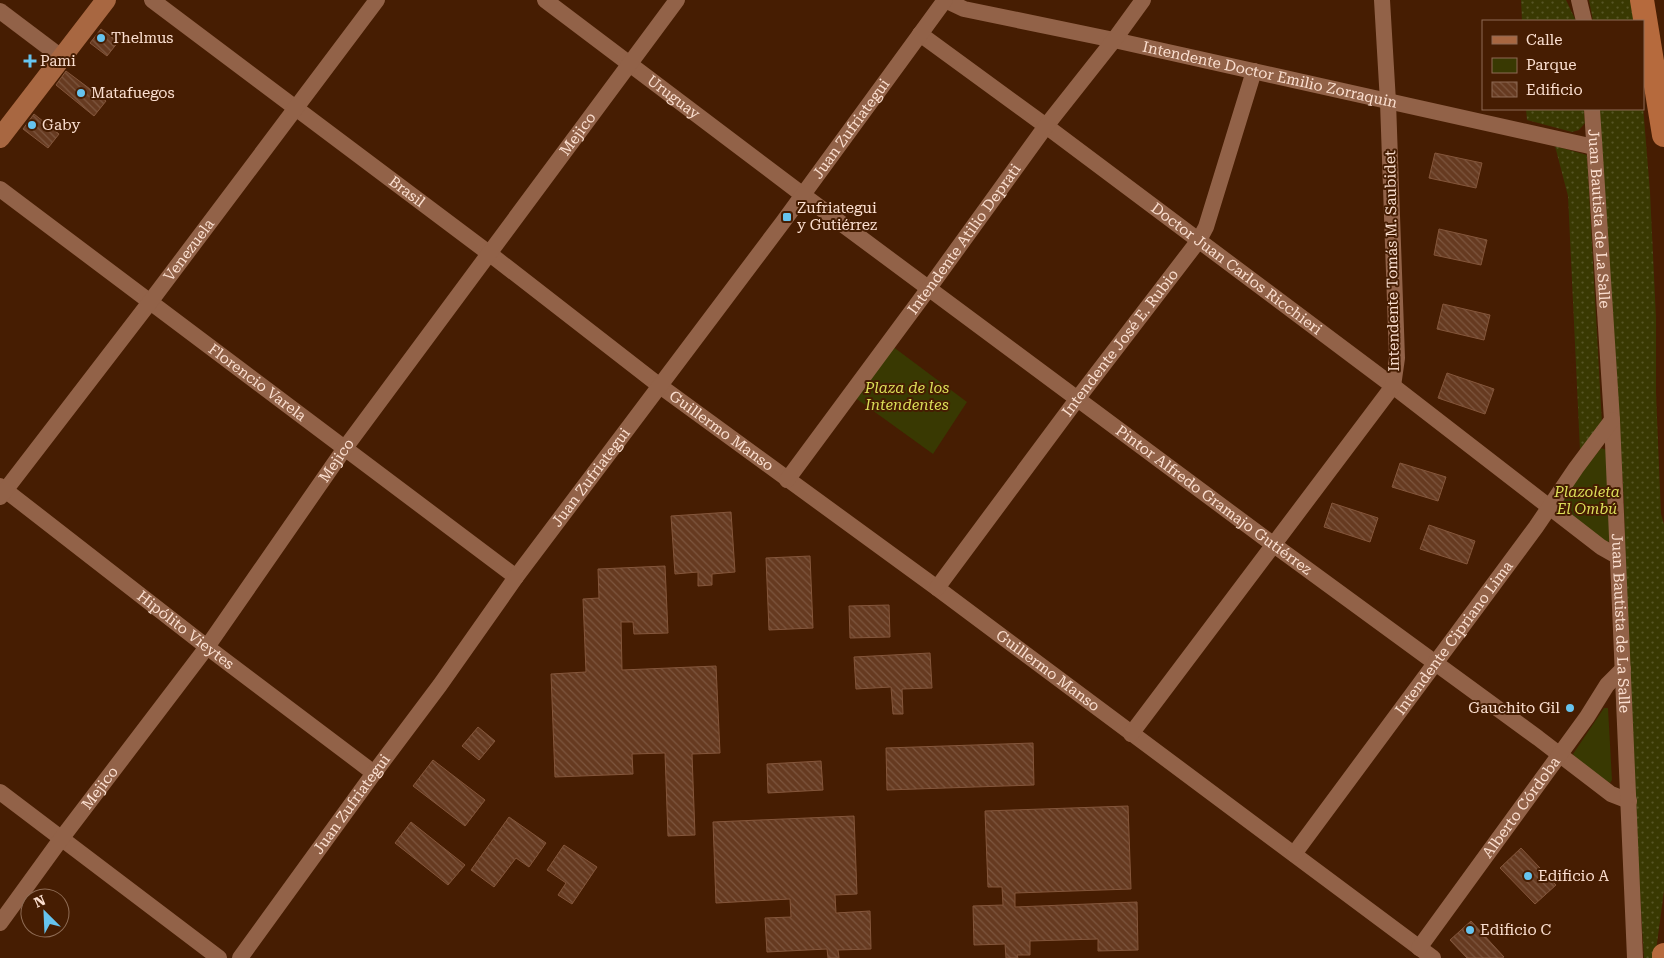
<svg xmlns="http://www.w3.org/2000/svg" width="1664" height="958" font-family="'Roboto Serif',serif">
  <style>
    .grass { fill: url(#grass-dots) }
    .green { fill: #393902 }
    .building { fill: url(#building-back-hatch); stroke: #84563b }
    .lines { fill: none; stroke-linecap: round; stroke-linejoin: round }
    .minor { stroke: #926248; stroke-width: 16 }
    .major { stroke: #a86741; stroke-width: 20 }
    .highway { stroke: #b66a3d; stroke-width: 24 }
    .poi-dot { fill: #66c4ef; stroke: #461d02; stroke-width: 2 }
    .labels { text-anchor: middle; stroke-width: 4; stroke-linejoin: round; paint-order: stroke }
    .poi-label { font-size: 15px; fill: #fbdfd0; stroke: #461d02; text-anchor: start }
    .street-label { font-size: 15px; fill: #fbdfd0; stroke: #461d02 }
    .park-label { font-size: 15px; font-style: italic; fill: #dbde58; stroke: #461d02 }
  </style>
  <defs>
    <pattern id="grass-dots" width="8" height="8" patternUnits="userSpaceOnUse" patternTransform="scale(1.25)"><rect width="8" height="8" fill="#393902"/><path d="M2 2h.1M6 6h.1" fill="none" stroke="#575526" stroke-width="1.8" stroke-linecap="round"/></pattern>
    <pattern id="building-back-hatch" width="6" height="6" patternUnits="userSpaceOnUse" patternTransform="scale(1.25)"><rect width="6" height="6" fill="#663a20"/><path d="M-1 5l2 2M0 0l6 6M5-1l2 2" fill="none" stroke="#7d563f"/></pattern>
  </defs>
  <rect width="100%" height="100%" fill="#461d02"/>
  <path class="grass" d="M1521 0H1566L1576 21H1522Z
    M1589 0H1633L1636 21H1593Z
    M1643 106 1650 192 1656 318V393L1661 514 1664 524V891L1655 958H1644L1629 718 1624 503 1599 109H1643Z
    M1526 109H1584L1585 123 1579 130 1572 132 1527 120Z
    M1555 146 1587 155 1602 424 1580 450 1568 196Z"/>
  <path class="green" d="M892 346 967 402 933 454 854 397Z
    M1601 448 1607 450 1610 541 1603 544 1557 505Z
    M1604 708H1608L1612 780 1610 783 1576 761 1573 754Z"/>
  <path class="building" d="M101 29 118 42 107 56 90 43Z
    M66 71 106 101 94 116 56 85Z
    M34 114 59 134 48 148 23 129Z
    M1435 153 1482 163 1476 188 1429 178Z
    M1439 229 1487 240 1481 265 1434 255Z
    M1443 304 1490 315 1484 340 1437 329Z
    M1447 373 1494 389 1485 414 1438 398Z
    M1400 463 1446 477 1438 501 1392 487Z
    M1332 503 1378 518 1370 542 1324 527Z
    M731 512 735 572 712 574V585L698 586V572L675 574 671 516Z
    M1429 525 1475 541 1467 564 1420 549Z
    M810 556 813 628 769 630 766 558Z
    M665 566 668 633 634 634 633 622H621L622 670 716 666 720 753 692 754 695 835 668 836 665 753 632 754 633 774 555 777 551 674 586 672 583 599 599 598 598 569Z
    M889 605 890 637 850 638 849 606Z
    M930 653 932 688 902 689 903 714H893L891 687 856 689 854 657Z
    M478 727 495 741 479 760 462 746Z
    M1033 743 1034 785 887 790 886 748Z
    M433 760 485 800 465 826 413 786Z
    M821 761 823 790 768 793 767 764Z
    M1128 806 1131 889 1015 893V907L1137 902 1138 950 1098 951V939L1030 941V955H1017L1018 958H1006L1005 944 974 945 973 906 1003 905 1002 887H988L985 811Z
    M854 816 857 894 835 895 836 913 870 911 871 949 838 950 839 958H828L827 949 767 952 765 918 791 917 790 899 716 903 713 822Z
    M509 817 546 843 529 867 516 858 494 887 471 870Z
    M411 822 465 865 448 885 395 843Z
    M564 845 597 867 572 904 558 895 566 883 547 870Z
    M1521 848 1556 885 1535 904 1500 868Z
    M1471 921 1504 957 1502 958H1467L1450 940Z"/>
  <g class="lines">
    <g class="minor">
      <path id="s1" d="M152 0 490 254 660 386 937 588 1433 958"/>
      <path id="s2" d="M545 0 803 195 1274 545 1538 738 1611 794 1629 801"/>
      <path id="s3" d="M945 0 964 9 1114 40 1594 147"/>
      <path d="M1579 0 1584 21"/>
      <path d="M0 11 61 57"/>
      <path id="s4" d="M920 34 1046 126 1393 386 1601 547 1617 556"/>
      <path id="s5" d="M1592 109 1612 420 1635 958"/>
      <path id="s6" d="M0 189 516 577"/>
      <path id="s7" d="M787 480 929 288 1046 126 1114 40 1143 0"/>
      <path id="s8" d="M0 486 207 647 374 773"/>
      <path id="s9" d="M0 497 150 302 377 0"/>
      <path id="s10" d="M937 588 1078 398 1199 240 1206 227 1254 71"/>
      <path d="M1131 734 1393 386 1397 358 1388 102 1382 0"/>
      <path d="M0 792 219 958"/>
      <path id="s11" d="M1294 854 1536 527 1576 468 1612 420"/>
      <path id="s12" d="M0 923 61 839 207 647 345 448 677 0"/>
      <path id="s13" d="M1419 948 1587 717 1607 685 1623 669"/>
      <path id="s14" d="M240 958 374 773 440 685 516 577 783 222 945 0"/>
    </g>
    <path class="major" d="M0 138 106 0"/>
    <path class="highway" d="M1642 0 1664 135
      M1664 958V955"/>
  </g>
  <g class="poi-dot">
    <circle cx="101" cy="38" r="5"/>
    <path d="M27.5 53.5h5v5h5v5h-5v5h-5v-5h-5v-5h5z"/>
    <circle cx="81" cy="93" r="5"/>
    <circle cx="32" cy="125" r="5"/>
    <rect x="782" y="212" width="10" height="10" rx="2.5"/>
    <circle cx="1570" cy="708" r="5"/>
    <circle cx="1528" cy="876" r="5"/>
    <circle cx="1470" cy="930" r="5"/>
  </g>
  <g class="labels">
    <g class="poi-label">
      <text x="111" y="43">Thelmus</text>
      <text x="40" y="66">Pami</text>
      <text x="91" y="98">Matafuegos</text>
      <text x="42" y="130">Gaby</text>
      <text x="797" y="213">Zufriategui<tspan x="797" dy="17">y Gutiérrez</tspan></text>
      <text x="1560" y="713" text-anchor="end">Gauchito Gil</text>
      <text x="1538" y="881">Edificio A</text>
      <text x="1480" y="935">Edificio C</text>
    </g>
    <g class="street-label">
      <text dy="5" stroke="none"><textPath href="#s3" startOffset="334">Intendente Doctor Emilio Zorraquin</textPath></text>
      <text dy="5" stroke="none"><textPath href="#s2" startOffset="161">Uruguay</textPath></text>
      <text dy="5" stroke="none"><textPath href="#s14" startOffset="1030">Juan Zufriategui</textPath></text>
      <text dy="5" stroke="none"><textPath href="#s12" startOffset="978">Mejico</textPath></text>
      <text dy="5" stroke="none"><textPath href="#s1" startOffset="319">Brasil</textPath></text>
      <text dy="5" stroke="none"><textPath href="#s5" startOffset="110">Juan Bautista de La Salle</textPath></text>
      <text dy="5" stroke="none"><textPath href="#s7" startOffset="299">Intendente Atilio Deprati</textPath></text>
      <text dy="5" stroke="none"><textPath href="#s9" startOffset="311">Venezuela</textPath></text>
      <text transform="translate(1392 261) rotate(-91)" y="5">Intendente Tomás M. Saubidet</text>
      <text dy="5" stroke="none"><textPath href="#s4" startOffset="394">Doctor Juan Carlos Ricchieri</textPath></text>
      <text dy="5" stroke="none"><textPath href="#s10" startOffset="306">Intendente José E. Rubio</textPath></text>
      <text dy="5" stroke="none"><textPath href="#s6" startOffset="322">Florencio Varela</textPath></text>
      <text dy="5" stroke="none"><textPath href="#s1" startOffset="714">Guillermo Manso</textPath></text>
      <text dy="5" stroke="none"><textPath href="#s12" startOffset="572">Mejico</textPath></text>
      <text dy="5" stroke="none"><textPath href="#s14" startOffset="595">Juan Zufriategui</textPath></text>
      <text dy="5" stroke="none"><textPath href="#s2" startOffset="835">Pintor Alfredo Gramajo Gutiérrez</textPath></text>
      <text dy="5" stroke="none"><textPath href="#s5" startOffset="515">Juan Bautista de La Salle</textPath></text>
      <text dy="5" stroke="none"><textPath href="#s8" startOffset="235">Hipólito Vieytes</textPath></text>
      <text dy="5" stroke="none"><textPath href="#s11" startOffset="269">Intendente Cipriano Lima</textPath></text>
      <text dy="5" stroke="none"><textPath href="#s1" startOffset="1119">Guillermo Manso</textPath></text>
      <text dy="5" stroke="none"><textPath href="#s12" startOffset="168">Mejico</textPath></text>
      <text dy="5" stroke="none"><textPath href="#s14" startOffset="190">Juan Zufriategui</textPath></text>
      <text dy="5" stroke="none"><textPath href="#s13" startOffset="174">Alberto Córdoba</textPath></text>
    </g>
    <g class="park-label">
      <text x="907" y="393">Plaza de los<tspan x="907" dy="17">Intendentes</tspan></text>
      <text x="1587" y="497">Plazoleta<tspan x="1587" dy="17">El Ombú</tspan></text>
    </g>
  </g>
  <rect x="1482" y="20" width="162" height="90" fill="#461d02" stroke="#8e6b54"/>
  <rect x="1492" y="36" width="25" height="8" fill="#a86741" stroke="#8e6b54"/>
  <text x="1526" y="45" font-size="15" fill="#fbdfd0">Calle</text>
  <rect x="1492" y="58" width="25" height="15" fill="#393902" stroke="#8e6b54"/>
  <text x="1526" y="70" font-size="15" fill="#fbdfd0">Parque</text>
  <rect x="1492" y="82" width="25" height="15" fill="url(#building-back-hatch)" stroke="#8e6b54"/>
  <text x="1526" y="95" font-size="15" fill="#fbdfd0">Edificio</text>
  <g transform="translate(45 913) rotate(336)"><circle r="24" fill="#461d02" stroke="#8e6b54"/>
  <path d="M0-4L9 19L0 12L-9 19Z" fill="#66c4ef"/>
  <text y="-8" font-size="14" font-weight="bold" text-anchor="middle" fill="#fbdfd0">N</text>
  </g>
</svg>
